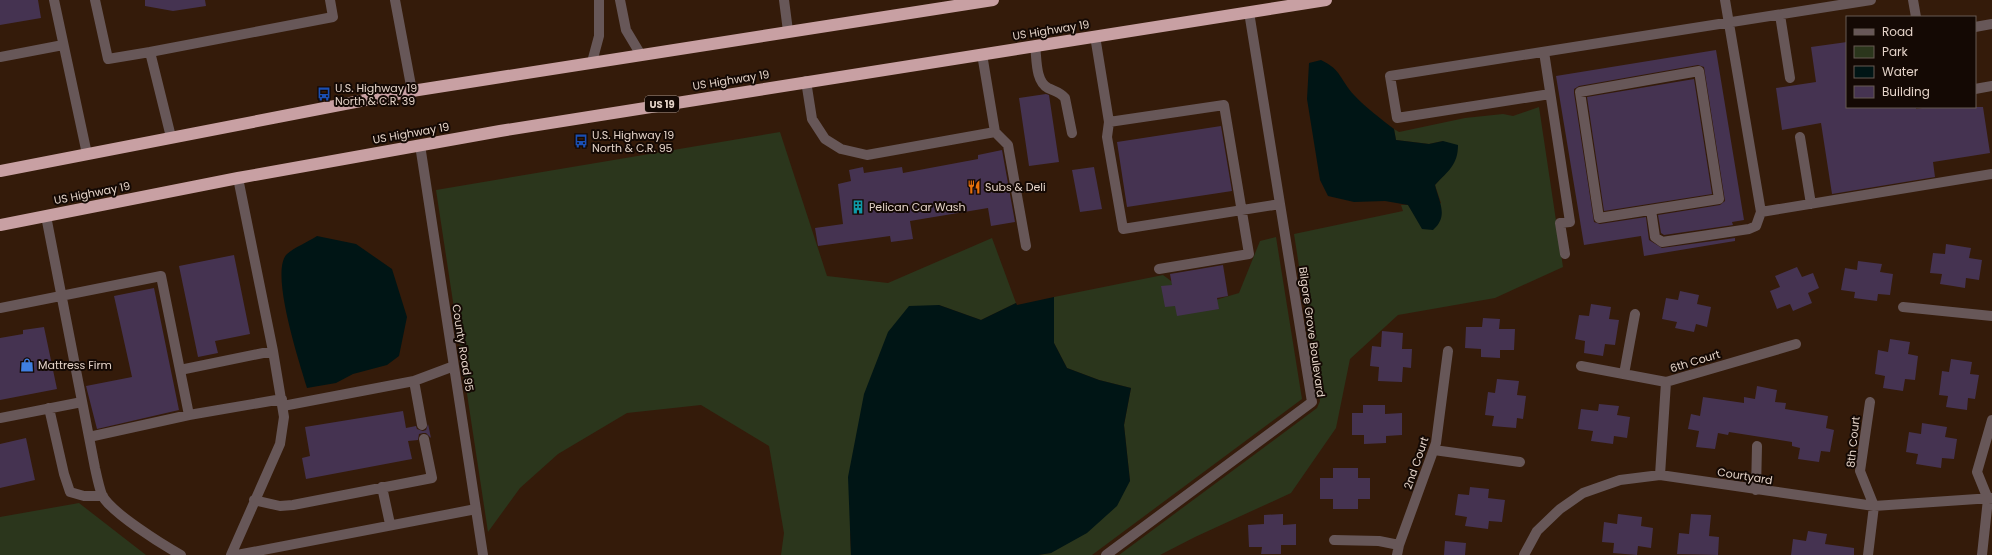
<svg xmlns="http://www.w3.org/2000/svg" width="1992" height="555" font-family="Poppins,sans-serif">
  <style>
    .green { fill: #2b361c }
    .water { fill: #001515 }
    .building { fill: #453351 }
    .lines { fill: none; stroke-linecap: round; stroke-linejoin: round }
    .minor { stroke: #675758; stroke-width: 10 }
    .highway { stroke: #c8a0a3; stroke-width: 12 }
    .labels { text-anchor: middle; stroke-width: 4; stroke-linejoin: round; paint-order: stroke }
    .shield { fill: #140904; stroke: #a6968d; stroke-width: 1 }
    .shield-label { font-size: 10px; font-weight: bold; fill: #e4d3c8 }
    .street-label { font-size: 11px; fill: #e4d3c8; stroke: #140904 }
    .poi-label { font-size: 11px; fill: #e4d3c8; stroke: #140904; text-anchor: start }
  </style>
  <rect width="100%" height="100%" fill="#341b0a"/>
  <path class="green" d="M1539 107 1563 267 1495 298 1398 315 1350 359 1336 428 1291 493 1195 537 1160 555H1119L1317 408 1320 401 1294 234 1403 211 1401 205H1408L1414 214 1441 203 1435 185 1450 168 1443 141 1429 144 1396 140 1394 129 1399 132 1465 118 1503 114 1513 116Z
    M780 132 827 276 888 283 992 238 1016 303 981 320 939 305 850 534 851 555H781L784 533 769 446 701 405 627 413 558 454 520 488 488 532 436 190Z
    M1276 237 1302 399 1092 555H1038L1051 553 1130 481 1124 425 1131 388 1099 380 1067 368 1054 343V297L1163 275 1202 304 1239 293 1260 241Z
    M79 503 146 555H0V517Z"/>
  <path class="water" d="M1321 60C1342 70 1340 80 1354 95 1366 108 1380 118 1394 129L1396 140 1429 144 1443 141 1458 145C1458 165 1448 171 1435 185 1439 202 1449 216 1433 230L1422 229 1408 205 1385 201 1354 202 1328 196 1320 180 1307 99 1309 63Z
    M317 236 356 244 392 269 407 317 399 356 387 365 353 374 336 383 307 388C300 364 269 271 287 254 295 247 308 242 317 236Z
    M1054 297V343L1067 368 1099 380 1131 388 1124 425 1130 481 1117 506 1087 533 1051 553 1038 555H851L848 477 864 394 888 332 909 306 939 305 981 320 1016 303 1017 305Z"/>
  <path class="building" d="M0 0H38L41 18 0 25Z
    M145 0H205L206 6 173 11 145 6Z
    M1847 42V107H1916V109L1929 107H1983L1990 153 1933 162 1935 177 1832 194 1821 123 1782 130 1776 88 1816 82 1811 47Z
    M1716 50 1744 220 1732 222 1733 225 1664 235 1661 233 1658 215 1720 205 1725 201 1704 67 1698 65 1579 86 1574 89V93L1594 222 1600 224 1646 217 1649 240 1662 248 1735 238V241L1644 256 1641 236 1584 245 1556 76Z
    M1694 79 1712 194 1604 211 1587 97Z
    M1046 94 1049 95 1059 162 1029 166 1019 98Z
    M1221 126 1232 191 1127 207 1117 142Z
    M1002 150 1015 222 991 226 988 208 910 221 913 239 891 242 890 236 818 246 815 228 843 224 838 184 851 181 849 170 863 167 864 173 902 167 903 173 978 159V155Z
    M1094 167 1102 209 1080 212 1072 170Z
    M1946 244 1971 248 1969 258 1982 260 1979 280 1966 278 1965 288 1953 286 1940 284 1942 274 1930 273 1933 253 1945 254Z
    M234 255 250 334 215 341 218 353 198 357 179 266Z
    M1858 261 1882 264 1880 272 1893 274 1890 295 1878 294 1877 301 1854 298 1855 292 1841 290 1845 268 1857 270Z
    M1223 265 1228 296 1217 298 1219 309 1177 316 1175 306 1165 307 1161 286 1172 285 1170 274Z
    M1797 267 1802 277 1813 273 1819 288 1808 293 1812 303 1793 311 1790 304 1777 309 1770 291 1780 287 1775 276Z
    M154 288 179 410 97 429 86 386 132 377 114 296Z
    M1680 291 1699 295 1697 304 1711 307 1707 327 1696 324 1694 332 1675 328 1677 322 1662 319 1666 298 1678 300Z
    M1591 304 1611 307 1609 319 1619 320 1615 345 1605 344 1603 356 1584 353 1585 341 1575 339 1579 315 1589 316Z
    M1483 318 1500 319 1499 329H1515L1514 350H1500V358L1481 357V349L1465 348 1466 327H1482Z
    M44 327 57 389 0 400V338L23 334V330Z
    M1382 331 1403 333 1402 349H1412L1411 368 1403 367 1402 382 1378 381 1379 367 1370 366 1372 346 1381 347Z
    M1890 339 1910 342 1908 354 1918 356 1915 380 1905 379 1903 391 1883 388 1885 376 1875 374 1878 350 1888 352Z
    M1951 359 1972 362 1970 374 1979 375 1975 399 1968 398 1967 410 1946 407 1948 396 1939 395 1942 371 1949 372Z
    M1497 379 1519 381 1517 395 1526 396 1523 419 1517 418 1516 428 1492 426 1494 416 1485 415 1488 392 1495 393Z
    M1757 386 1777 390 1775 402 1786 403 1785 409 1828 416 1826 428 1834 430 1830 452 1821 451 1819 462 1798 459 1800 448 1792 446V442L1729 432 1728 435 1718 433 1715 449 1696 447 1699 431 1688 429 1691 414 1700 416 1703 397 1744 403V397L1755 399Z
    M1599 404 1619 406 1617 415 1630 417 1627 438 1614 436 1613 444 1591 441 1593 431 1578 429 1581 409 1598 411Z
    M1363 405H1385V414L1402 413V435L1386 436V443L1364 444V435H1352V413H1363Z
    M403 411 406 428 416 426 417 429 423 431 426 430 428 424 431 438 426 433H423L419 434 418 440 408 441 412 459 306 479 302 458 310 456 305 427Z
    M1922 423 1947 427 1945 437 1957 439 1954 459 1942 458 1941 468 1916 464 1918 454 1906 452 1909 432 1921 434Z
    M26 438 35 480 0 488V444Z
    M1333 468H1358V478H1370V499H1358V509H1333V499H1320V478H1333Z
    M1470 487 1489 489 1488 498 1505 500 1502 522 1489 521 1488 529 1465 526 1467 517 1455 515 1458 494 1469 495Z
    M1283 514V525L1296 524V545H1281V554H1261L1262 547H1249L1248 525 1264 524V515Z
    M1618 514 1642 517 1641 526 1653 528 1651 548 1638 546 1637 555 1613 553 1614 543 1602 542 1604 522 1617 524Z
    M1691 514 1711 515 1709 536 1719 537 1718 555 1677 554 1679 533 1689 534Z
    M1808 531 1827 534 1825 544 1854 548V555H1791L1793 539 1806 541Z
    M1445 541 1466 543 1465 555H1444Z"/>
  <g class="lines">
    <path class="minor" d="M54 0 87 154
      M95 0 108 59 150 52 171 137
      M395 0 412 91
      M620 0 626 30 641 55
      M784 0 788 31
      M1913 0 1916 17
      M1780 15 1790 78
      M1975 27 1992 24
      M1095 36 1109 122 1107 137 1123 229 1280 204
      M1035 46C1037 58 1035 81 1048 88 1054 91 1060 92 1065 98L1072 133
      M150 52 333 17 330 0
      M1544 52 1570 222 1560 223 1565 254
      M0 57 63 45
      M592 62 599 36V0
      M1699 71 1719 199 1599 218 1580 92Z
      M806 81 812 119 825 139 841 149 867 155 995 132 982 54
      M1975 89 1992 86
      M1550 94 1397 118 1390 76 1871 0
      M1109 122 1224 105 1249 254 1159 269
      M995 132 1008 145 1026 246
      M1800 137 1811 204
      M420 145 483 555
      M1651 210 1655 237 1662 242 1749 229 1756 226 1761 212 1725 0
      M1761 212 1992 174
      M46 216 95 468C97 477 99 487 102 495 110 512 163 545 181 555
      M1903 307 1992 316
      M0 308 161 276 189 415
      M1581 366 1666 382
      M180 370 273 351
      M1624 374 1635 314
      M414 381 454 366
      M283 406 414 381 422 425
      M49 408 64 474 70 492 84 496H103
      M0 418 82 402
      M89 437 189 415 282 399
      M1434 450 1520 462
      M1660 475 1666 382 1796 344
      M382 487 390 524
      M1756 490 1757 446
      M254 500 280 506 293 505 432 478 424 439
      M1334 540 1379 541 1399 545
      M231 555 280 444 284 417 273 351 238 178
      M237 555 476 509
      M1106 555 1312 402 1249 12
      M1397 555 1399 545 1436 443 1448 351
      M1524 555 1537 531 1560 509 1583 493 1620 480 1660 475 1874 506 1992 498
      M1868 555 1874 506 1860 471 1870 402
      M1982 555 1988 499 1977 472 1992 420"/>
    <path class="highway" d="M0 171 412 91 993 0
      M0 225 238 178 500 131 1326 0"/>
  </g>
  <defs>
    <g id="bus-bare" transform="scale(1.08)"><path d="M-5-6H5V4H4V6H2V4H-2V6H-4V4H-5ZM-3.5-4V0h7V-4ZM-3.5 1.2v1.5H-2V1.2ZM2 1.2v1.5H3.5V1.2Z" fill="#1a4fb4" stroke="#140904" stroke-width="2.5" paint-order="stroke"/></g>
    <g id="restaurant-bare" transform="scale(1.08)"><path d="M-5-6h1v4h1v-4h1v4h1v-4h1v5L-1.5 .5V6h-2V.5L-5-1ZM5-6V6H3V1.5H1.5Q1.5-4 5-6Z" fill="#e8710a" stroke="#140904" stroke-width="2.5" paint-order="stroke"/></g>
    <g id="building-bare" transform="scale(1.08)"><path d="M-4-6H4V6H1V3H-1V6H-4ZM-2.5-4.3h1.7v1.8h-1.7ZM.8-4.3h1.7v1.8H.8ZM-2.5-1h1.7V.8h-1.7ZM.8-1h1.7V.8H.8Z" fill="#0f9aa8" stroke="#140904" stroke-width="2.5" paint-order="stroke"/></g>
    <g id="shop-bare" transform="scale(1.08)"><path d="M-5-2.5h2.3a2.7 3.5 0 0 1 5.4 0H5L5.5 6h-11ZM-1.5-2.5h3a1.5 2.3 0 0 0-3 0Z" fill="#3f7fe0" stroke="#140904" stroke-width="2.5" paint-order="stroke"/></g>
  </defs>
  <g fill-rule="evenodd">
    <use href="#bus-bare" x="324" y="94"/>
    <use href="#bus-bare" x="581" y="141"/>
    <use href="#restaurant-bare" x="974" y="187"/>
    <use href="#building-bare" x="858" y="207"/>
    <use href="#shop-bare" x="27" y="365"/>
  </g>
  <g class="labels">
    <rect class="shield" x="645" y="96" width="34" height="16" rx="3"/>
    <g class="shield-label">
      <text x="662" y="108">US 19</text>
    </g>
    <g class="street-label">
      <text transform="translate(1051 30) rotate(-9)" y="4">US Highway 19</text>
      <text transform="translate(731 80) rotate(-9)" y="4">US Highway 19</text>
      <text transform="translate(411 133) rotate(-10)" y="4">US Highway 19</text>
      <text transform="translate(92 193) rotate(-11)" y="4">US Highway 19</text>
      <text transform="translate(1312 332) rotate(82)" y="4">Bilgore Grove Boulevard</text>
      <text transform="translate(463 348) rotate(81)" y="4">County Road 95</text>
      <text transform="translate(1695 361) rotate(-17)" y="4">6th Court</text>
      <text transform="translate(1853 442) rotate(-84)" y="4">8th Court</text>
      <text transform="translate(1416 463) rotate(-71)" y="4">2nd Court</text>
      <text transform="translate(1745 476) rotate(9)" y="4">Courtyard</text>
    </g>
    <g class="poi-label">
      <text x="335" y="92">U.S. Highway 19<tspan x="335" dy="13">North &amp; C.R. 39</tspan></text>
      <text x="592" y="139">U.S. Highway 19<tspan x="592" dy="13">North &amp; C.R. 95</tspan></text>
      <text x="985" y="191">Subs &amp; Deli</text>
      <text x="869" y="211">Pelican Car Wash</text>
      <text x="38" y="369">Mattress Firm</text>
    </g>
  </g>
  <rect x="1846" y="16" width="130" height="92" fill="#140904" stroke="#675a52"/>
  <rect x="1854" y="29" width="20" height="6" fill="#675758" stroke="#675a52"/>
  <text x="1882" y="36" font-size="12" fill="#e4d3c8">Road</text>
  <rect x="1854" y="46" width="20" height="12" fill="#2b361c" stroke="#675a52"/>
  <text x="1882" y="56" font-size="12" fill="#e4d3c8">Park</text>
  <rect x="1854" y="66" width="20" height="12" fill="#001515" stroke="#675a52"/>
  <text x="1882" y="76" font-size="12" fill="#e4d3c8">Water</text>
  <rect x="1854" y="86" width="20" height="12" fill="#453351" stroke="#675a52"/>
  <text x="1882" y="96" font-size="12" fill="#e4d3c8">Building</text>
</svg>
